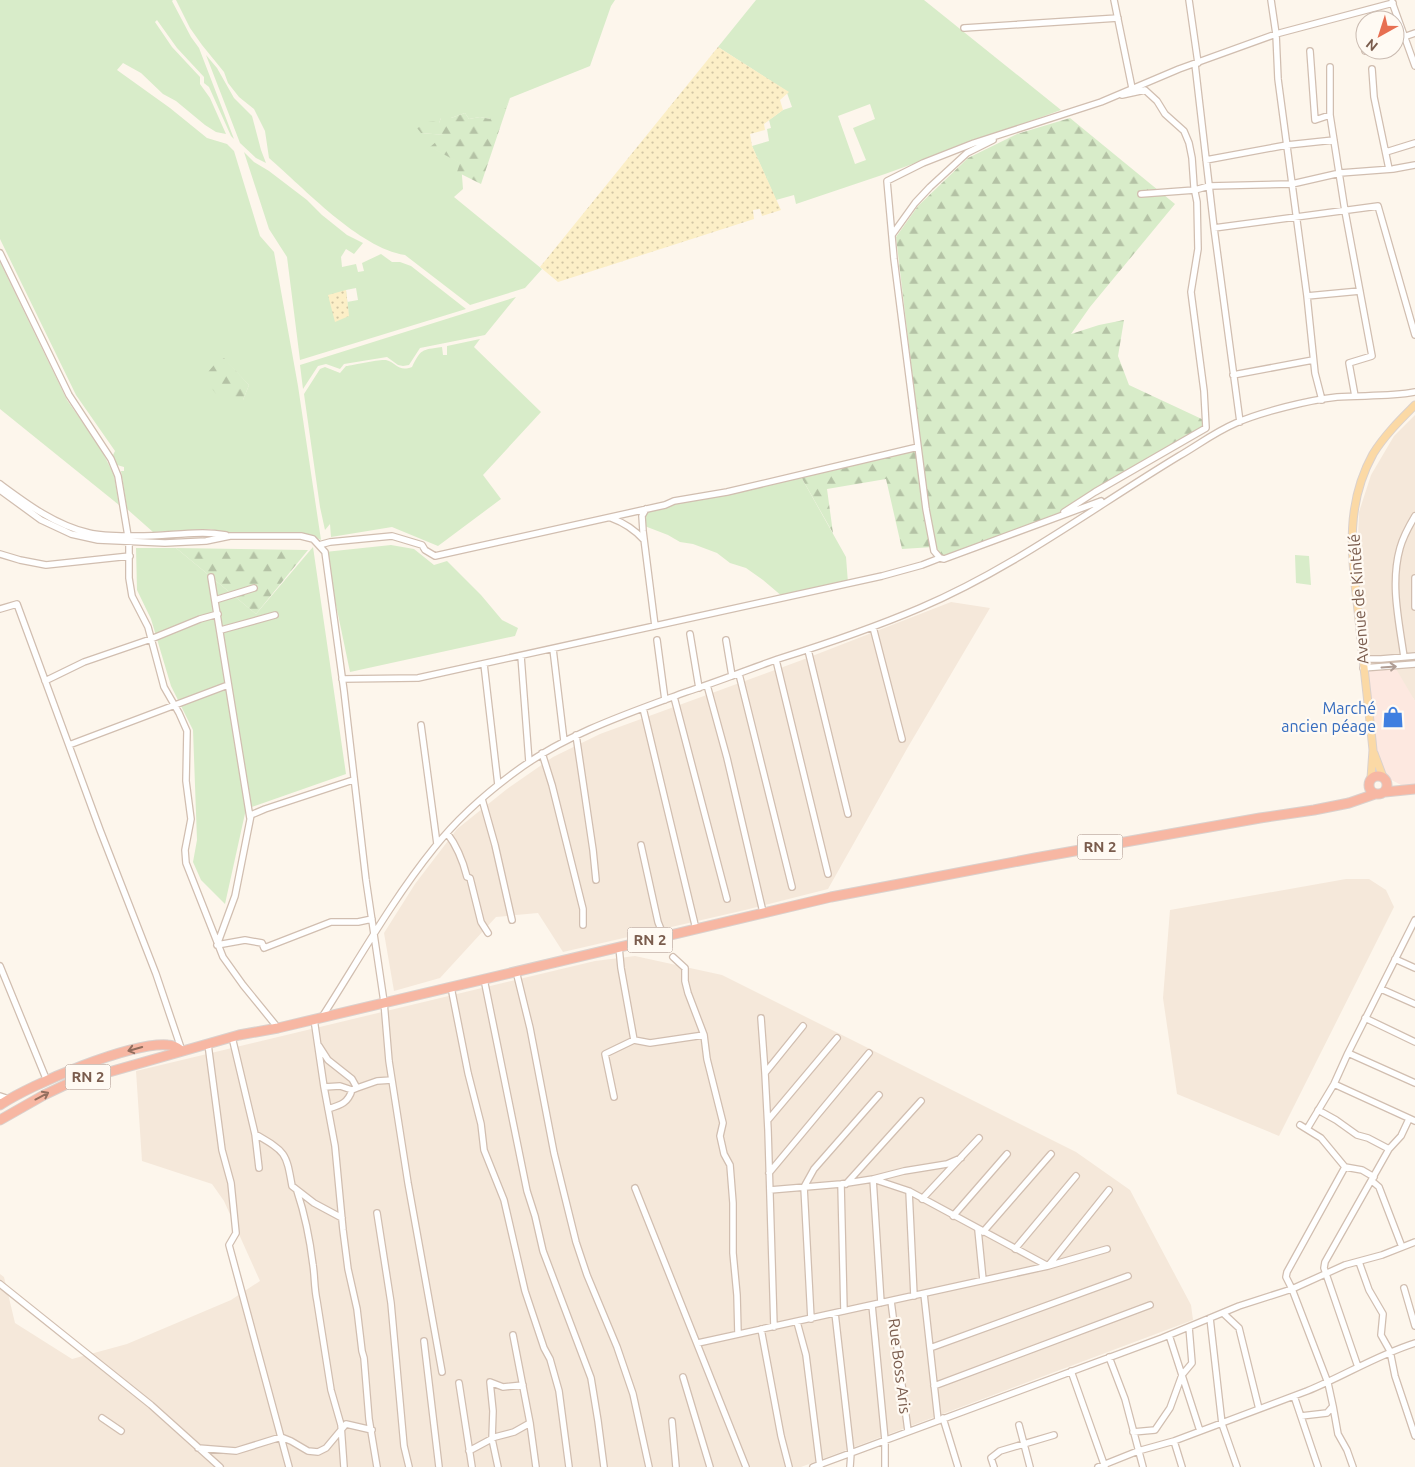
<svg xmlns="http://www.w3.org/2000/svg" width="1415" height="1467" font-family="Ubuntu,sans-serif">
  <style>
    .residential { fill: #f5e8da }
    .commercial { fill: #fde8e0 }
    .green { fill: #d8ecc9; fill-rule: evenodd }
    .forest { fill: url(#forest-firs) }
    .sand { fill: url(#sand-dots) }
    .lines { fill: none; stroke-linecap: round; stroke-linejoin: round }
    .minor-casing { stroke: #d1beb0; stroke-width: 8 }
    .major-casing { stroke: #dad1cd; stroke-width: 9 }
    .highway-casing { stroke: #dad1cd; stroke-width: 11 }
    .minor { stroke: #fff; stroke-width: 5.5 }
    .major { stroke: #fbd9a5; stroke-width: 7 }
    .highway { stroke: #f7b7a3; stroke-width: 9 }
    .oneway { stroke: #af9d94 }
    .oneway2 { stroke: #936e5e }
    .labels { text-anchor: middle; stroke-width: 4.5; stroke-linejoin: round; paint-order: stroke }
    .shield { fill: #fffaf3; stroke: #a28b7f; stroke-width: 1 }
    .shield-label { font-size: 15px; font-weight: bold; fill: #7a5c4d }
    .street-label { font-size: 16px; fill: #7a5c4d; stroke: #fffaf3 }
    .shop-label { font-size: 16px; fill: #366cbe; stroke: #fffaf3; text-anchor: end }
  </style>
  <defs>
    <pattern id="forest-firs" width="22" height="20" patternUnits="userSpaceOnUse" patternTransform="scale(1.25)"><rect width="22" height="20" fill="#d8ecc9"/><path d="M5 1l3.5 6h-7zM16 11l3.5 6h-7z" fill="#b4c2a5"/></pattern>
    <pattern id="sand-dots" width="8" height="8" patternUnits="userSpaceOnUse" patternTransform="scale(1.25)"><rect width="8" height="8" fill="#fcefc7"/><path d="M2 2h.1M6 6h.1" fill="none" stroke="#d1c5a4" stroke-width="1.8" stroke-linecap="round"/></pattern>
  </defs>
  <rect width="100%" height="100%" fill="#fdf6ec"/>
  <path class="residential" d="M1415 415V701L1409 692 1367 669 1357 564 1359 512 1371 475 1394 436Z
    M951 602 990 608 908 747 828 889 745 910 563 952 538 913 496 917 440 978 394 991 384 933 415 884 457 829 507 789 553 757 600 734 802 660Z
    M1346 879H1369L1386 890 1394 907 1279 1136 1177 1094 1163 998 1170 910Z
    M635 956 722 975 1076 1152 1130 1190 1191 1305 1193 1320 801 1467H0V1274L4 1277 15 1323 72 1359 127 1344 231 1300 260 1281 224 1201 212 1184 142 1161 136 1071 595 961Z"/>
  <path class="commercial" d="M1395 667 1415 701V786L1401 785 1384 776 1375 751 1364 670Z"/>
  <path class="green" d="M0 0H173L172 1 191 37 199 48 234 139 231 136 209 87 204 83V77L177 48 157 20 155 22 172 47 200 77V84L210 98 226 134 216 132 205 125 176 101 163 94 141 73 123 63 117 70 170 108 207 138 227 144 234 151 260 236 274 252 298 386 321 540 310 535 226 533 211 529 153 532 127 509 121 471H124V467L117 465 113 455 115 451 76 395 0 239ZM223 358 249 385 243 400Z
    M176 0H615L611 6 590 66 510 98 504 111 490 119 480 117 469 119 465 113 451 118H441L439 123 421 133 445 135 431 147 461 163 463 189 454 197 542 269 525 288 470 305 405 255C359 248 304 188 269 158L265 131 254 109 239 97 228 83 224 72 202 45 190 28Z
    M756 0H924L1061 110 885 174 796 204 794 195 776 200 752 146 769 141 767 129 771 128 769 120 783 110 792 107 787 93 788 92 718 47ZM870 104 875 119 853 128 866 160 855 164 838 116Z
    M206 55 217 68 234 98 252 116 261 150 266 163 256 158 240 143Z
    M244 152 254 162 269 171 307 200 322 215 347 235 363 243 354 254 346 249 341 257 342 267 356 264 358 272 364 271 362 263 381 254 392 262H400L411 266 466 309 300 360 287 257 269 229ZM356 288 358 300 347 302 349 316 346 290Z
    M0 262 67 400 101 449 114 475 119 505 0 409Z
    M516 297 485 335 420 348 409 365 403 366 398 365 387 357 344 364 340 369 326 364 318 366 303 389 300 365Z
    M480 339 474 347 541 412 483 475 501 499 438 546 392 527 331 537 330 524 325 530 320 507 304 394 320 369 325 367 340 373 346 366C354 365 379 359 386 360 397 363 398 372 412 367 421 349 421 350 442 347L443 355H447V346Z
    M800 475 846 557 848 583 783 597 763 580 746 568 730 563 717 553 693 544 680 542 668 535 642 525 646 509Z
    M391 545 414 549 434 565 447 561 481 595 502 620 518 628 515 636 350 672 325 552Z
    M313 547 346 774 246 809 225 904 201 880 193 862 197 840 193 730 171 686 151 619 137 590 136 548H176L256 614Z
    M1295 555 1309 556 1311 585 1296 583Z"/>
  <path class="forest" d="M510 98 481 184 457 172 460 163 430 147 444 135 421 133 417 128 426 124 428 122 433 121 439 123 441 118H451L465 113 469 119 480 117 490 119 494 110H504Z
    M1070 118 1175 204 1090 307 1071 334 1099 325 1124 320 1118 356 1129 385 1206 421V428L1054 519 944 559 933 547 902 549 886 479 827 489 833 533 800 475 918 447 928 507 896 237 918 206 968 158 1017 134Z
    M224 358 249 385 243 400C232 403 217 399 212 388 209 383 209 377 208 372L214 365Z
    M176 548 308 550 256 614Z"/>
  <path class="sand" d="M718 47 789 92 780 100 783 110 764 124 765 130 750 134 752 146 781 210 762 216 760 209 753 210 754 219 558 282 540 267Z
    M346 290 349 316 335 322 328 295Z"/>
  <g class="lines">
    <g class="minor-casing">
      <path id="minor" d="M1114 0 1132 88
        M1189 0 1198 63
        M1271 0 1276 34 1278 79 1307 296 1315 373 1322 400
        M1392 2 1415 66
        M964 28 1118 18
        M1395 40 1415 33
        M1310 51 1315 120 1330 115
        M1365 51 1368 50
        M1195 64 1214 228 1240 422
        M1330 67V115L1345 211 1372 356 1349 363 1355 396
        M1372 69 1374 97 1389 169
        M1386 152 1415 143
        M1206 160 1287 145 1334 140
        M1141 194 1195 190 1209 186 1292 184 1340 173 1393 169 1415 165
        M1214 228 1378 206 1415 335
        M892 235 915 203 930 187 967 153 993 140
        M0 253 69 395 111 459 118 476 129 542V578L132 596 148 627 164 687 179 713 187 731 186 781 191 819 185 850 186 863 223 957 243 985 278 1028
        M1307 296 1360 291
        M1233 375 1313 360
        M0 484C27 504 55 525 89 533 109 538 144 536 165 535 188 534 203 531 226 535
        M0 490 41 520 71 534 98 540 165 543 206 541 230 536H301L313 539 325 552 344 691 366 880 384 1002 389 1061 408 1183 442 1372
        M646 509 642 516 643 531 655 626
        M1064 512 1095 492 1206 428 1204 391 1191 292 1198 249 1197 202 1194 187 1192 158 1189 143 1184 131 1165 114 1157 101 1145 90 1122 95
        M611 518C625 523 634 529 644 540
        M319 545 330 542 392 536 422 545 425 550 435 556 665 505 674 501 727 492 918 447
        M0 554 20 560 46 565 130 556
        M940 558 934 551 926 509 894 259 887 181 923 163 974 143 1101 102 1179 69 1276 34 1393 3
        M211 577 250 818
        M1415 578V607
        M215 600 254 588
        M0 609 17 604 100 830 156 974 182 1051
        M873 627 902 739
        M221 630 275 615
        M690 634 699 688
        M657 640 665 700
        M726 640 732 676
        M553 649 564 741
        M808 650 848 814
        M521 656 529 762
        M1404 657C1399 621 1390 584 1400 548 1403 537 1409 526 1415 516
        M1362 659H1381L1415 656
        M776 660 828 874
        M484 664 498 785
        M1363 668 1415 664
        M739 674 792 887
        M342 679 418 678 882 576 922 565 940 558 944 559 1101 501
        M45 681 84 662 151 639 200 619 218 614
        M707 685 727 758 763 912
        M674 697 727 899
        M643 708 696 929
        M421 725 437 844
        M576 735 593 850 596 880
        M69 745 228 685
        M542 753 552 785 583 909V925
        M482 799 495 845 512 920
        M447 833C457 846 463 861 467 877L470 878 481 922 488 933
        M641 845 658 922 664 937
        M217 945 235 896 251 815 265 809 353 780
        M217 945 245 940 262 943 264 948 331 922H358L372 919
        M673 957 685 968V981L688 993 704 1035 707 1059 723 1123 720 1136 724 1154 730 1165 733 1203V1253L737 1295 738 1334
        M1395 959 1415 968
        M0 966 47 1081
        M516 971 530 1028 554 1153 576 1242 587 1275 617 1347 633 1394 649 1467
        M484 979 527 1191 535 1216 543 1251 591 1378 598 1421 604 1467
        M451 987 468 1073 481 1124 484 1150 504 1200 525 1291 544 1348 550 1359 559 1391 569 1467
        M1381 989 1415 1004
        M322 1017C358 961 392 900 434 848 457 819 485 794 515 772 566 734 626 714 686 692 717 682 747 670 778 659 826 644 873 628 920 608 1012 569 1093 508 1179 456 1198 445 1215 432 1236 423 1261 412 1309 400 1337 397 1363 395 1389 397 1415 392
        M761 1018 765 1073
        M1365 1018 1415 1042
        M314 1019 324 1087 335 1146 343 1230 348 1269 357 1309 362 1351 364 1358 369 1419 377 1467
        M232 1037 255 1134 259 1168
        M634 1040 650 1043 704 1035
        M208 1044 222 1150 231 1183 236 1233 229 1245 289 1467
        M319 1046 328 1060 352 1079 357 1088 377 1081 392 1080
        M1348 1053 1415 1083
        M1334 1084 1415 1121
        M324 1087 340 1086 352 1090 357 1088
        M0 1096 9 1099
        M614 1097 605 1054 634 1040 621 968 619 947
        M328 1109C341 1105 348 1103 352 1090
        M1318 1110 1336 1120 1357 1135 1368 1138 1389 1149 1401 1136 1409 1119
        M768 1120 837 1038
        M1300 1125 1321 1138 1345 1167 1362 1170 1374 1177
        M1307 1129 1334 1084 1348 1053 1415 920
        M255 1134C286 1152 286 1152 292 1186L314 1203 342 1218
        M769 1173 869 1053
        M1372 1181 1379 1187 1402 1247
        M841 1184 844 1311
        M846 1184 921 1101
        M635 1188 746 1467
        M770 1190 841 1184 873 1179 909 1191 1048 1266 1109 1190
        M297 1191C305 1215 310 1240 313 1265 315 1278 314 1287 317 1301L331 1390 341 1425 344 1467
        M909 1191 914 1296
        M922 1199 979 1138
        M377 1213 391 1303 404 1446 409 1467
        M953 1216 1007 1154
        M978 1230 983 1280
        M983 1232 1051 1154
        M1015 1249 1076 1176
        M1359 1262 1369 1290 1383 1314 1381 1335 1390 1351 1395 1376 1415 1436
        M0 1284 151 1405 220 1467
        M1404 1288 1415 1326
        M924 1294 938 1420
        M891 1301 908 1431
        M881 1303 873 1179 904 1171 947 1164 961 1158
        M872 1305 885 1440V1467
        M835 1313 851 1453 850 1467
        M1223 1313 1239 1328 1259 1409
        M1210 1318 1222 1424 1237 1467
        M811 1319 804 1187 814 1169 879 1095
        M797 1322 806 1355 820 1467
        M774 1327 768 1130 765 1073 803 1026
        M761 1329 781 1436 789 1467
        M513 1335 530 1423 536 1467
        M1169 1335 1200 1431
        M424 1341 439 1467
        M698 1343 1048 1266 1107 1249
        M930 1348 1128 1276
        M1109 1357 1125 1399 1143 1467
        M1358 1367 1324 1268 1325 1262 1389 1149
        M1071 1371 1105 1467
        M683 1377 710 1467
        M459 1383 472 1467
        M934 1386 1150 1305
        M1294 1396 1318 1467
        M1333 1406 1338 1434 1347 1450 1353 1467
        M1301 1416 1327 1413 1333 1406 1328 1383 1292 1289 1286 1277 1287 1272 1345 1167
        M102 1418 121 1431
        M943 1418 958 1467
        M672 1421 676 1467
        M1019 1425 1030 1467
        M1133 1432 1155 1430 1170 1408 1182 1375 1192 1363 1189 1327
        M1174 1441 1182 1467
        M198 1448 236 1451 281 1437 291 1441 308 1451 318 1452 326 1448 346 1424 372 1430
        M469 1451 495 1437 514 1432 530 1423
        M498 1467 492 1439 493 1411 490 1382 503 1387 523 1385
        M813 1467 1162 1338 1239 1306 1292 1289 1345 1265 1382 1255 1415 1242
        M994 1467 991 1458 1000 1451 1054 1435
        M1098 1467 1138 1451 1174 1441 1307 1391C1344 1376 1377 1355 1415 1343"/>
    </g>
    <g class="major-casing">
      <path id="major" d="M1374 753 1383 777
        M1371 778 1373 750C1369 710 1364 670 1360 629 1354 568 1341 512 1373 454 1384 436 1400 420 1415 405"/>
    </g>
    <g class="highway-casing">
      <path id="highway" d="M1369 785a9 9 0 1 1 18 0a9 9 0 1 1-18 0Z
        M1385 792 1415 789
        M0 1105C31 1084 131 1042 168 1045 173 1045 178 1048 182 1051
        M0 1120 44 1095 67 1084 239 1035 278 1028 831 897 1035 858 1260 818 1314 810 1349 803 1375 794"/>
    </g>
    <use href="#minor" class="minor"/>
    <use href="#major" class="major"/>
    <use href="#highway" class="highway"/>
  </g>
  <defs><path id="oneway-shaft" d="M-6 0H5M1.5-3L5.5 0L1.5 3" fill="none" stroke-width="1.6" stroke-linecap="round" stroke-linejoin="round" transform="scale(1.25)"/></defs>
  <use class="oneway" href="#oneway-shaft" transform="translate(1389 667) rotate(-4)"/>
  <g class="oneway2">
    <use href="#oneway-shaft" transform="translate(135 1049) rotate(164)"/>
    <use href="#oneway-shaft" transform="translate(42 1096) rotate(-28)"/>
  </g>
  <defs>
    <g id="shop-bare" transform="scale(1.725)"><path d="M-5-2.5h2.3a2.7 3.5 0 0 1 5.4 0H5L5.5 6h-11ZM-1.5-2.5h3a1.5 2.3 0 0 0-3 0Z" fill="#3f7fe0" stroke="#fffaf3" stroke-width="2.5" paint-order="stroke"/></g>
  </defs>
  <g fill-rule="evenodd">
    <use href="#shop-bare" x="1393" y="717"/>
  </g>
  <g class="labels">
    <g class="shield">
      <rect x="1077.5" y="834.5" width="45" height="25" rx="4"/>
      <rect x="627.5" y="927.5" width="45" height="25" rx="4"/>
      <rect x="65.5" y="1064.5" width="45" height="25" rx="4"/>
    </g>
    <g class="shield-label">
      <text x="1100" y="852">RN 2</text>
      <text x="650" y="945">RN 2</text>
      <text x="88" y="1082">RN 2</text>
    </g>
    <g class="street-label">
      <text transform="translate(1358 599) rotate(-94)" y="6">Avenue de Kintélé</text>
      <text transform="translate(900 1366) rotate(83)" y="6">Rue Boss Aris</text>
    </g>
    <g class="shop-label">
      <text x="1376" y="714">Marché<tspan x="1376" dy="18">ancien péage</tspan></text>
    </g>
  </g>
  <g transform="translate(1380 35) rotate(219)"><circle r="24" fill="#fffaf3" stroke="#cabbb1"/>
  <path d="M0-4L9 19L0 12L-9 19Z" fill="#e76f51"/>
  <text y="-8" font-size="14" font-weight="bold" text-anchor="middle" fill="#7a5c4d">N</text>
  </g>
</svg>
